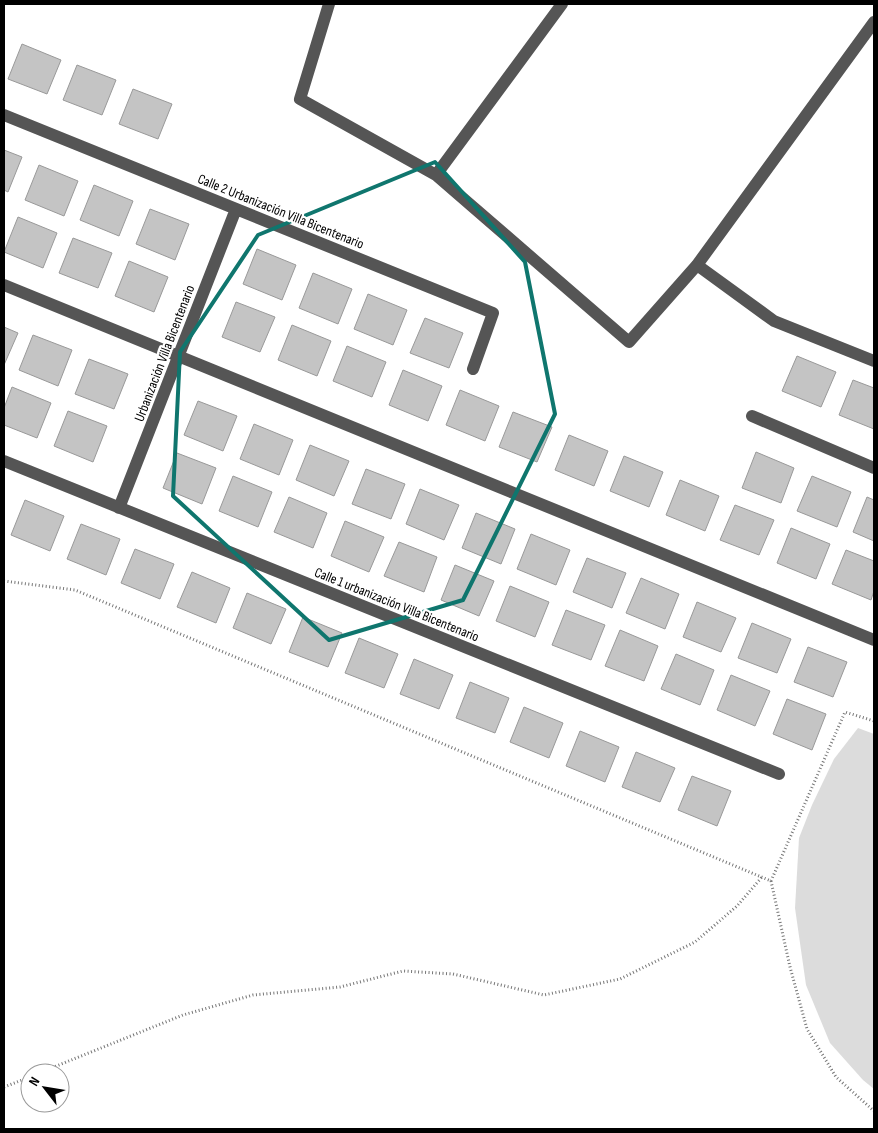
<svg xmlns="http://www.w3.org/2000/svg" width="878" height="1133" font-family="'Sofia Sans Condensed',sans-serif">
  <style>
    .green { fill: #dcdcdc }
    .building { fill: #c4c4c4; stroke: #999 }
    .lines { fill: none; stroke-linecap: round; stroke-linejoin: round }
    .path { stroke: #777; stroke-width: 3; stroke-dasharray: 1 2.5; stroke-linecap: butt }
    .minor { stroke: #555; stroke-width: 12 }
    .marked { fill: none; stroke: #0f766e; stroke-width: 4; stroke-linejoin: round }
    .labels { text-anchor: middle; stroke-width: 4.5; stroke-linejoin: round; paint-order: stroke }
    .street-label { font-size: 14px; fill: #000; stroke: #fff }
  </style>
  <rect width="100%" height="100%" fill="#fff"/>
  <path class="green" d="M858 728 874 734V1089L863 1080 830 1043 806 985 795 908 799 838 812 805 834 759Z"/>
  <path class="building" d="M22 44 61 60 47 94 8 79Z
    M77 65 116 80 102 115 63 100Z
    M133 89 172 104 158 139 119 124Z
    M4 150 22 157 8 192 4 190Z
    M39 165 78 181 64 216 25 200Z
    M94 185 133 201 119 236 80 220Z
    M150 209 189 224 175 260 136 244Z
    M18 217 57 233 43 268 4 252Z
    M73 238 112 253 98 288 59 273Z
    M257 249 296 265 282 300 243 284Z
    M129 261 168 277 154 312 115 296Z
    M313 273 352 289 338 324 299 308Z
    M368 294 407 310 393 345 354 329Z
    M236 302 275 317 260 352 222 337Z
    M425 318 463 333 449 368 410 353Z
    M292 325 331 341 317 376 278 360Z
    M4 327 18 333 4 365Z
    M33 335 72 350 58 386 19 370Z
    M347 346 386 362 372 397 333 381Z
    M797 356 836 372 821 407 782 391Z
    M89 359 128 374 114 409 75 394Z
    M403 370 442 386 428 421 389 405Z
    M853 380 874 388V429L839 415Z
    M12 387 51 403 37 438 4 425V408Z
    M460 390 499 406 485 441 446 425Z
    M198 401 237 416 223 451 184 435Z
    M68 411 107 426 93 462 54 446Z
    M513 412 552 427 537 462 499 447Z
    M254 424 293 440 279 475 240 459Z
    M569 435 608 451 594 486 555 470Z
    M310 445 349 461 334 496 296 480Z
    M756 452 794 468 781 503 742 488Z
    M177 453 216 468 202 504 163 488Z
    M624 456 663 472 649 507 610 491Z
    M366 469 405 484 391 519 352 504Z
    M233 476 272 492 258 527 219 511Z
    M812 476 851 492 837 527 797 511Z
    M680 480 719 496 705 531 666 515Z
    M420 489 459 505 444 540 406 524Z
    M289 497 327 513 313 548 274 532Z
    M867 497 874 500V541L853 532Z
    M25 500 64 516 50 551 11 535Z
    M735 505 774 520 759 555 720 540Z
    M476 513 515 529 501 564 462 548Z
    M345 521 384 537 369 572 331 556Z
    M81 524 120 539 106 575 67 559Z
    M791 528 830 544 816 579 777 563Z
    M531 534 570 550 556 585 517 569Z
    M399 542 437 557 424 592 384 576Z
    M135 549 174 564 160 599 121 583Z
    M846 550 874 561V591L871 600 832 584Z
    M587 558 626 573 612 608 573 592Z
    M455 565 494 581 479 616 441 600Z
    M192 572 230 588 216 623 177 607Z
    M641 578 679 594 665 629 626 613Z
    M510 586 549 602 535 637 496 621Z
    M247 593 286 609 271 644 233 628Z
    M697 602 736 618 721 652 683 637Z
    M566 610 605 625 591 660 552 645Z
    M303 617 342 633 328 667 289 652Z
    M752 623 791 639 777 673 738 658Z
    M620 630 658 646 644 681 605 666Z
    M359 638 398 654 384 688 345 673Z
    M808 647 847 662 833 697 794 682Z
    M676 654 714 670 700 705 661 689Z
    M414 659 453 675 439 709 400 694Z
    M731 675 770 691 755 726 717 710Z
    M470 682 509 698 495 733 456 718Z
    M787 699 826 714 812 750 773 734Z
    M524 707 563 723 549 758 510 742Z
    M580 731 619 747 605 782 566 766Z
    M636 752 675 768 660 802 622 787Z
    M692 776 731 791 717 826 678 810Z"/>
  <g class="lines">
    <path class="path" d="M4 581 75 590 771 881 845 712 874 721
      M771 881 790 967 807 1029 836 1077 874 1111
      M39 1073 183 1015 253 995 340 987 403 971 453 974 544 995 620 979 695 942 737 906 762 877
      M4 1087 30 1077"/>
    <path class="minor" d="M329 4 300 99 436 175 629 342 697 265 874 22
      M4 115 493 313 473 369
      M436 175 562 4
      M697 265 774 321 874 361
      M4 285 874 640
      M752 416 874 468
      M4 461 779 774
      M119 508 236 209"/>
  </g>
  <path class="marked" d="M435 162 525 262 555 414 463 600 329 640 173 496 180 352 258 235Z"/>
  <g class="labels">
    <g class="street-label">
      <text transform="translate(281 211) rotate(22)" y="5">Calle 2 Urbanización Villa Bicentenario</text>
      <text transform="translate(164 353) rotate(-69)" y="5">Urbanización Villa Bicentenario</text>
      <text transform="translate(397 604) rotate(22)" y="5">Calle 1 urbanización Villa Bicentenario</text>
    </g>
  </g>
  <rect width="878" height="1133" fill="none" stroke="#000000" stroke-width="10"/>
  <g transform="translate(45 1088) rotate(301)"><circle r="24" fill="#ffffff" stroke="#999999"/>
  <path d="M0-4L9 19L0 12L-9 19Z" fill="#000000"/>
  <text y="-8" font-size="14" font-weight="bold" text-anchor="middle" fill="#000000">N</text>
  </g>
</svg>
